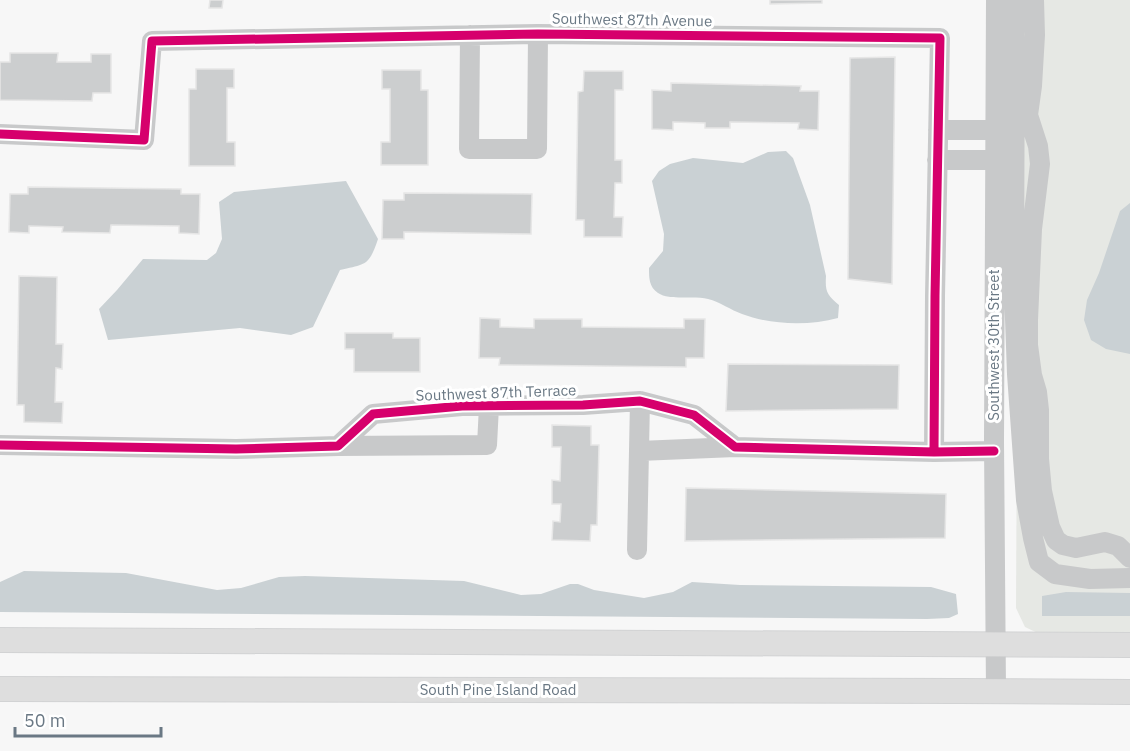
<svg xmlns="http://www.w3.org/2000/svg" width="1130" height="751" font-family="'IBM Plex Sans',sans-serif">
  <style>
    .green { fill: #e6e8e4 }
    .water { fill: #cad1d4 }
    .building { fill: #cccecf; stroke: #e6e6e6; stroke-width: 1.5 }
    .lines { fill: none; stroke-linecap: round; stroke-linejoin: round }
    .major-casing { stroke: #d2d3d4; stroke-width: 26 }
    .minor { stroke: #c8c9ca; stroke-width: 20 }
    .major { stroke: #dedede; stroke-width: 24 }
    .cycleway-casing { stroke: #fff; stroke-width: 13 }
    .cycleway { stroke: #d6006c; stroke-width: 9 }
    .labels { text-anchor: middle; stroke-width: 6; stroke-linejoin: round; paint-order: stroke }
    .street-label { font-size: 15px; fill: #6a7884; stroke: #fff }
  </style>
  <rect width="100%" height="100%" fill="#f7f7f7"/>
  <path class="green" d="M1019 0H1130V636H1044L1025 627 1016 608Z"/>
  <path class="water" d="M786 151 793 158 810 205 826 276C825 292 827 295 839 305L838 318C809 326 771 325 742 314 731 310 720 302 708 299 694 295 670 301 658 293 649 287 649 278 649 268L663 251 664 234 652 181 659 171 670 164 693 158 743 163 768 152Z
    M346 181 378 239C369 266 366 264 340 270L313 327 291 335 240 328 108 340 99 309 117 290 143 259 207 260 216 253 222 239 219 202 234 192Z
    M1130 203V354L1106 349 1091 340 1084 320 1087 300 1099 273 1120 211Z
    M24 571 126 573 217 590 241 588 279 577 305 576 464 581 521 595 541 594 570 584H578L594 590 644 598 673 592 692 582 740 585 931 587 956 594 958 614 949 618 927 619 0 612V582Z
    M1066 592 1130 593V616H1042V596Z"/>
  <path class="building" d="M210 0H223L222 8H209Z
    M770 0H822V3L770 4Z
    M10 53H58L57 62H91V54H111V93H93L92 101 0 100V62H10Z
    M895 57 892 284 848 279 850 58Z
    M196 69H234V88H227V142H235V166H189V89H196Z
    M382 70H421V90H428V165H381V142H390V89H382Z
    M584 71H623V90H615V160H622V183H615L614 217H623L622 237H584V220H576L578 92 583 91Z
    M671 83 801 86 800 91H819L818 130 798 129 799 123 730 122V128H705V123L673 122V130L652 129V90L671 91Z
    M28 187 181 189V194H200L199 234 179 233V226L111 225 110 233 62 232 63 227 29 226V233L9 232 10 194H28Z
    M404 193 532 194 531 234 404 232V239H382L383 200H404Z
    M19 276 57 277 56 344H63L62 369 56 368 55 402H63L62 423 24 422V405H17Z
    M480 318 500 319V327L534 328V319H582V327L684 328V319H705L704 358H686V367L499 365 500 358H479Z
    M345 333H393V338H420V372H354V349H345Z
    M728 364 899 365 898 409 726 411Z
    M552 425 591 426V445H599L597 525H591L590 541 552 540 553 521 560 522 561 504H552V480L560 481 561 447H552Z
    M686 488 946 494 945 538 685 541Z"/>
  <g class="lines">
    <g class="major-casing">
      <path id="major" d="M0 640 1130 645
        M0 689 957 691 1130 692"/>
    </g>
    <path class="minor" d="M1015 0 1014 292 1017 374 1026 500 1033 538 1039 562 1055 574 1090 579 1130 578
      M1034 0 1035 35 1032 86 1028 115 1038 146 1040 164 1032 229 1028 320V345L1032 375 1037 392 1039 410V459L1042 491 1050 527 1056 540 1063 545 1076 548 1105 542 1118 546 1130 558
      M470 35 469 149H537L538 34
      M938 130H995
      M0 134 144 140 152 41 538 34 940 38 935 296 934 452
      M937 160H995
      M0 445 236 449 338 446 373 414 462 406 583 405 640 401 694 415 735 447 934 452 994 451
      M338 446 487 445 489 406
      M639 451 735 447
      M637 550 640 401
      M996 691 994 442 996 0"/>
    <use href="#major" class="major"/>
    <g class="cycleway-casing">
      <path id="cycleway" d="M0 134 144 140 152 41 538 34 940 38 935 296 934 452
        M0 445 236 449 338 446 373 414 462 406 583 405 640 401 694 415 735 447 934 452 994 451"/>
    </g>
    <use href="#cycleway" class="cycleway"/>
  </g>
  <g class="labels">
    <g class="street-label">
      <text transform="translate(632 20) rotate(1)" y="5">Southwest 87th Avenue</text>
      <text transform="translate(994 345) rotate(-90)" y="5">Southwest 30th Street</text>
      <text transform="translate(496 393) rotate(-2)" y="5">Southwest 87th Terrace</text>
      <text x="498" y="695">South Pine Island Road</text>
    </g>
  </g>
  <path d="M15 727v9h146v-9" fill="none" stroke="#6a7884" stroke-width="3"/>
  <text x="24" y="727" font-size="18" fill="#6a7884" stroke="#ffffff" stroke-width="4.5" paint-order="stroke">50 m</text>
</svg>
